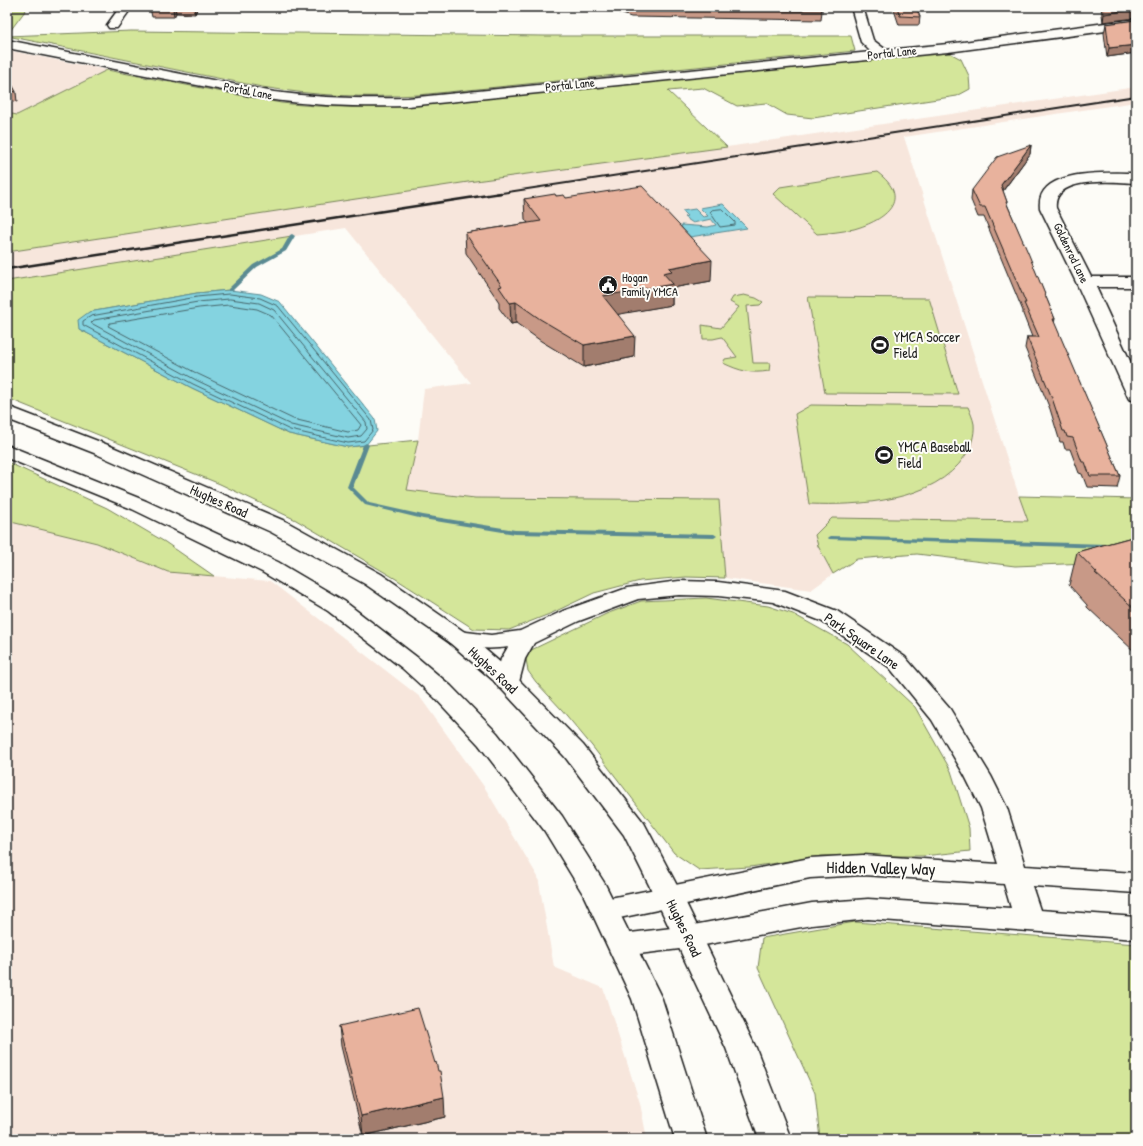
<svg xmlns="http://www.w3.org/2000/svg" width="1143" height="1146" font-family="'Patrick Hand',sans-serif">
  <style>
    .built { fill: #f7e6dc }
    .green { fill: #d4e69a; stroke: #78815b }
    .water { fill: #84d3e0; stroke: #5a8a92 }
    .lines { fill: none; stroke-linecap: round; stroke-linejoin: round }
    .shore { stroke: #46656a; stroke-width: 1 }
    .stream { fill: #5a8a92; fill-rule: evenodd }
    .minor-casing { stroke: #1c1c1c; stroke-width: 3 }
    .major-casing { stroke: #1c1c1c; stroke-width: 3 }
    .minor { fill: #fdfcf7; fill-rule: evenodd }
    .major { fill: #fdfcf7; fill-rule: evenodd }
    .rail-far1 { stroke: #1c1c1c; stroke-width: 2 }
    .rail { stroke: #1c1c1c; stroke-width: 2.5 }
    .wall { fill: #c89987; stroke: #1c1c1c }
    .shaded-wall { fill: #a27d6e; stroke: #1c1c1c }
    .building { fill: #e8b29d; stroke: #1c1c1c }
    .labels { text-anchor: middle; stroke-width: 4; stroke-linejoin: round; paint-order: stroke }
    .far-street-label { font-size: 12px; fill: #1c1c1c; stroke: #fdfcf7 }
    .far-poi-label { font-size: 12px; fill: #1c1c1c; stroke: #fdfcf7; text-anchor: start }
    .poi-label { font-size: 14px; fill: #1c1c1c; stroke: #fdfcf7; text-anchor: start }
    .street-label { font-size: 14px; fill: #1c1c1c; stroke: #fdfcf7 }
    .near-street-label { font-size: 17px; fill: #1c1c1c; stroke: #fdfcf7 }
  </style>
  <rect width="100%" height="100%" fill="#fdfcf7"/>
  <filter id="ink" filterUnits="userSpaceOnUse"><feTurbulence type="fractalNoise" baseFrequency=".025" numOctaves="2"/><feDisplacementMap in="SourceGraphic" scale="8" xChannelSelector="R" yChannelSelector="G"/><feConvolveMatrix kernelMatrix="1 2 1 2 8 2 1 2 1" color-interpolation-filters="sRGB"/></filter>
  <g filter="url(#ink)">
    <path class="built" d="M7 50 107 70 17 115 7 113Z
      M1136 87V102L904 137 1019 496 1029 521 832 518 818 546 833 574 811 590 725 578 719 500 475 498 407 490 418 440 424 389 471 383 346 228 7 281V252L468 182 727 147Z
      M7 521 97 543 168 572 270 581 420 697 485 788 538 877 554 967 603 988 640 1103 647 1139H7Z"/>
    <path class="green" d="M7 7H28L7 35Z
      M131 31 545 36H851L855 51 418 95C362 98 317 96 262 87L7 36Z
      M946 51 961 59 969 76 970 89 957 96 813 118 787 115 766 103 737 106 703 88 668 91 727 147 468 182 7 252V113L17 115 107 70 281 103C326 108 371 108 417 105Z
      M877 172C913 199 886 220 854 229 841 232 829 233 817 234L773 194 780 187Z
      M292 236 284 250 254 266 230 290 197 293 89 312 79 329 192 388 289 434 348 447 418 440 407 490 475 498 719 500 725 578 686 577 640 581 594 593 552 613 509 630 474 629 396 579 296 520 220 484 7 398V281Z
      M744 295 756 298 763 302 760 305 747 306 753 363H770L769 371C751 374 740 371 723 363L725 359 737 357 722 337 713 339H703L702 325 721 328 739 307 730 302 733 297Z
      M808 297 929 298 958 394 825 393Z
      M811 405 968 407C970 412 973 418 974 424 975 435 971 447 965 456 935 502 858 506 809 504L795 414Z
      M7 462 107 508 165 542 214 576 168 572 97 543 7 521Z
      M1019 496 1136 499V561L1015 566 917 554 857 559 833 574 818 546 815 535 832 518 1028 521Z
      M706 598 768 606 793 614 847 644 915 707 951 771 969 828 970 851 923 856H822L750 867 699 870 674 853 592 746 562 710 536 682 528 671 525 653 606 614 641 601Z
      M855 922 1136 944V1139H820L815 1093 758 968 762 938Z"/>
    <path class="water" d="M723 204 747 228 690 237 682 228 681 225 708 227 716 225 711 219 693 223 684 217 687 216 682 211 695 209 703 217 708 216 700 208Z
      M230 290 261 294 280 302 375 419 377 431 366 445 348 447 289 434 192 388 79 329 78 320 89 312 197 293Z"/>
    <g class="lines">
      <path class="shore" d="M722 209 735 222V225L720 227 710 212 712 210Z
        M230 294 260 298 278 306 371 420 373 430 364 441 348 443 290 430 193 384 83 325V321L91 316 197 297Z
        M230 299 259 303 274 310 366 422 367 429 361 436 348 438 291 425 196 380 91 323 94 320 198 302Z
        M230 305 257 309 271 315 361 425 358 430 348 432 293 419 198 374 108 326 110 323 199 308Z"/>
      <path class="stream" d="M292 234 295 236 286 251 257 267 232 291H228V289L253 265 282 249 290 235Z
        M366 443 369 445 353 487 369 503 423 515 515 530 714 534 717 536 714 538 515 534 423 519 365 505 347 487 363 445Z
        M831 536 1107 544 1110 546 1107 548 829 539 828 538 829 537Z"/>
      <g class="minor-casing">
        <path id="minor" d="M120 7H132L117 28H109L107 25Z
          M851 7H863L873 40 886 50 948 44 1136 19V27L948 52 408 106C363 107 319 106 274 100L7 48V40L274 92C319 98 363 99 408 98L871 52 861 42Z
          M1136 173V183C1115 182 1052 175 1056 208L1091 277H1136V287H1096L1136 374V401L1129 399 1127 395 1076 282 1040 208C1035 167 1111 173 1136 173Z
          M679 581 718 582 785 591 837 611 905 657 950 709 991 776 1007 808 1025 866 1136 873V893L1032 886 1040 910 1136 917V939L868 919 812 925 688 948 622 956 612 953 608 945 612 937 622 934 688 926 812 903 868 899 1011 908 1004 884 863 875 810 878 605 921 595 917 591 910 595 903 605 899 810 858 863 855 998 864 981 808 965 776 932 720 889 667 821 621 773 602 718 596 679 595 638 599 579 621 534 643 525 659 519 682 515 688 507 690 499 688 495 682 501 659 508 647C489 650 469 648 450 643L446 638 450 633 458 631 491 635 520 631 563 611 627 588Z"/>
      </g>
      <g class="major-casing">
        <path id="major" d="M7 406 108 445 287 522 381 574 466 633 509 670 583 745 644 823 683 897 756 1048 791 1139H759L726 1048 655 897 624 835 565 757 493 680 450 643 365 584 271 532 94 453 7 419Z
          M7 445 146 501 278 562 344 601 418 658 451 686 497 733 562 816 605 884 662 999 707 1139H675L632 999 583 894 544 830 479 745 435 698 402 668 328 611 262 572 132 509 7 458Z"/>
      </g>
      <use href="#minor" class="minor"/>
      <use href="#major" class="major"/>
      <path class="rail-far1" d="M495 194 1136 96"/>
      <path class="rail" d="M7 269 501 193"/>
    </g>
    <path class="wall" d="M151 7H198L195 14 176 13 174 17H152L150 8Z
      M603 7H821L822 11 821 20 631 17Z
      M893 7H916L920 17 919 25H899Z
      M1101 7H1136V18L1103 22Z
      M1136 20V53L1107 57 1104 33 1106 24Z
      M7 75 16 92 17 102 7 99Z
      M1031 145 1030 154 1003 191 1007 202V204L1055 319 1054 323 1120 476 1117 488 1087 487 1082 474 1079 473 1070 449H1065L1063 442H1060L1050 409 1025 348 1027 337H1032L1023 314V311L984 217H978L971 200 972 190Z
      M556 196 566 198 711 281 672 288V305L617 314 634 357 584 367 541 341 516 323 511 324 499 308V302L466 253 465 233 528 223 525 219 524 199Z
      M1136 536V653L1087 607V605L1069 585 1077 552Z
      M339 1026 445 1117 363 1136 341 1046Z"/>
    <path class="shaded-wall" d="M173 7H175L176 13 174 17 173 8Z
      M194 7H198L195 14Z
      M1136 9V18L1103 22 1104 14Z
      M1136 45V53L1107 57 1109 48Z
      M1031 145 1030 154 999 196 1001 185Z
      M712 260 711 281 672 288V305L603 317V296L663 273 669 268Z
      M516 302V323L511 324 510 303Z
      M635 336 634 357 584 367V345Z
      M444 1097 445 1117 363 1136 361 1116Z"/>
    <path class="building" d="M151 7H173V8H150Z
      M626 7H821L822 11 631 9Z
      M897 7H916L920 17 900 16Z
      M1103 7H1136V9L1104 14Z
      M1136 20V45L1109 48 1106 24Z
      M7 75 16 92 7 90Z
      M1031 145 1001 185 1007 202H1006L1029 255 1055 319H1053L1120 476H1090L1085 462H1082L1073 438 1067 437 1065 431H1063L1052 398 1027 337H1039L1024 303H1026L985 207H980L972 190 997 157Z
      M642 186 712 260 669 268 672 271 663 273 673 284 603 296 635 336 584 345 540 319 516 302 510 303 499 287 502 286 465 233 541 221 524 199 555 194 556 196 564 195 566 198Z
      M1136 536V610L1095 573H1097L1077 552Z
      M418 1008 435 1063 436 1062 438 1071H440L444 1097 361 1116 339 1026Z"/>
  </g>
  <defs>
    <g id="civic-disc" transform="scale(1)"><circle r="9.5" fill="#1c1c1c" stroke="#fdfcf7"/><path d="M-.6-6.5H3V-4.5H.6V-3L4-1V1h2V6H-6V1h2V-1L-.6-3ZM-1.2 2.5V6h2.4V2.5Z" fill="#fff"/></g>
    <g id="stadium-disc" transform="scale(1)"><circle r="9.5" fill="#1c1c1c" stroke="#fdfcf7"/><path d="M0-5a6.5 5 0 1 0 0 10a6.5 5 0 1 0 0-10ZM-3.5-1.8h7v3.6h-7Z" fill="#fff"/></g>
  </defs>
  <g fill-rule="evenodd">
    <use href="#civic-disc" x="608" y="285"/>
    <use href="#stadium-disc" x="880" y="345"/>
    <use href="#stadium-disc" x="884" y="455"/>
  </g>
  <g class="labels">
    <g class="far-street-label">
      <text transform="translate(892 53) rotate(-6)" y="4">Portal Lane</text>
      <text transform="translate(570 85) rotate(-6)" y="4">Portal Lane</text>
      <text transform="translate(248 91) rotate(11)" y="4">Portal Lane</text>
      <text transform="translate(1071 253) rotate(64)" y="4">Goldenrod Lane</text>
    </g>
    <g class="far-poi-label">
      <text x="622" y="282">Hogan<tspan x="622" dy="14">Family YMCA</tspan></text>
    </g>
    <g class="poi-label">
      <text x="894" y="342">YMCA Soccer<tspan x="894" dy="16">Field</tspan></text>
      <text x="898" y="452">YMCA Baseball<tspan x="898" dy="16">Field</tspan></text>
    </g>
    <g class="street-label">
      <text transform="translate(219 501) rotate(24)" y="5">Hughes Road</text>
      <text transform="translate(862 641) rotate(35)" y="5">Park Square Lane</text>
      <text transform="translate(493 670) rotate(43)" y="5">Hughes Road</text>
      <text transform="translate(684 928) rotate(64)" y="5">Hughes Road</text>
    </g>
    <g class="near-street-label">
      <text transform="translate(881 868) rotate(1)" y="6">Hidden Valley Way</text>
    </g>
  </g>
  <rect width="1143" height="1146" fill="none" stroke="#fdfcf7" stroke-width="24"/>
  <rect x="12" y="12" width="1119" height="1122" fill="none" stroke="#1c1c1c" stroke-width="1.5" filter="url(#ink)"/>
</svg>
